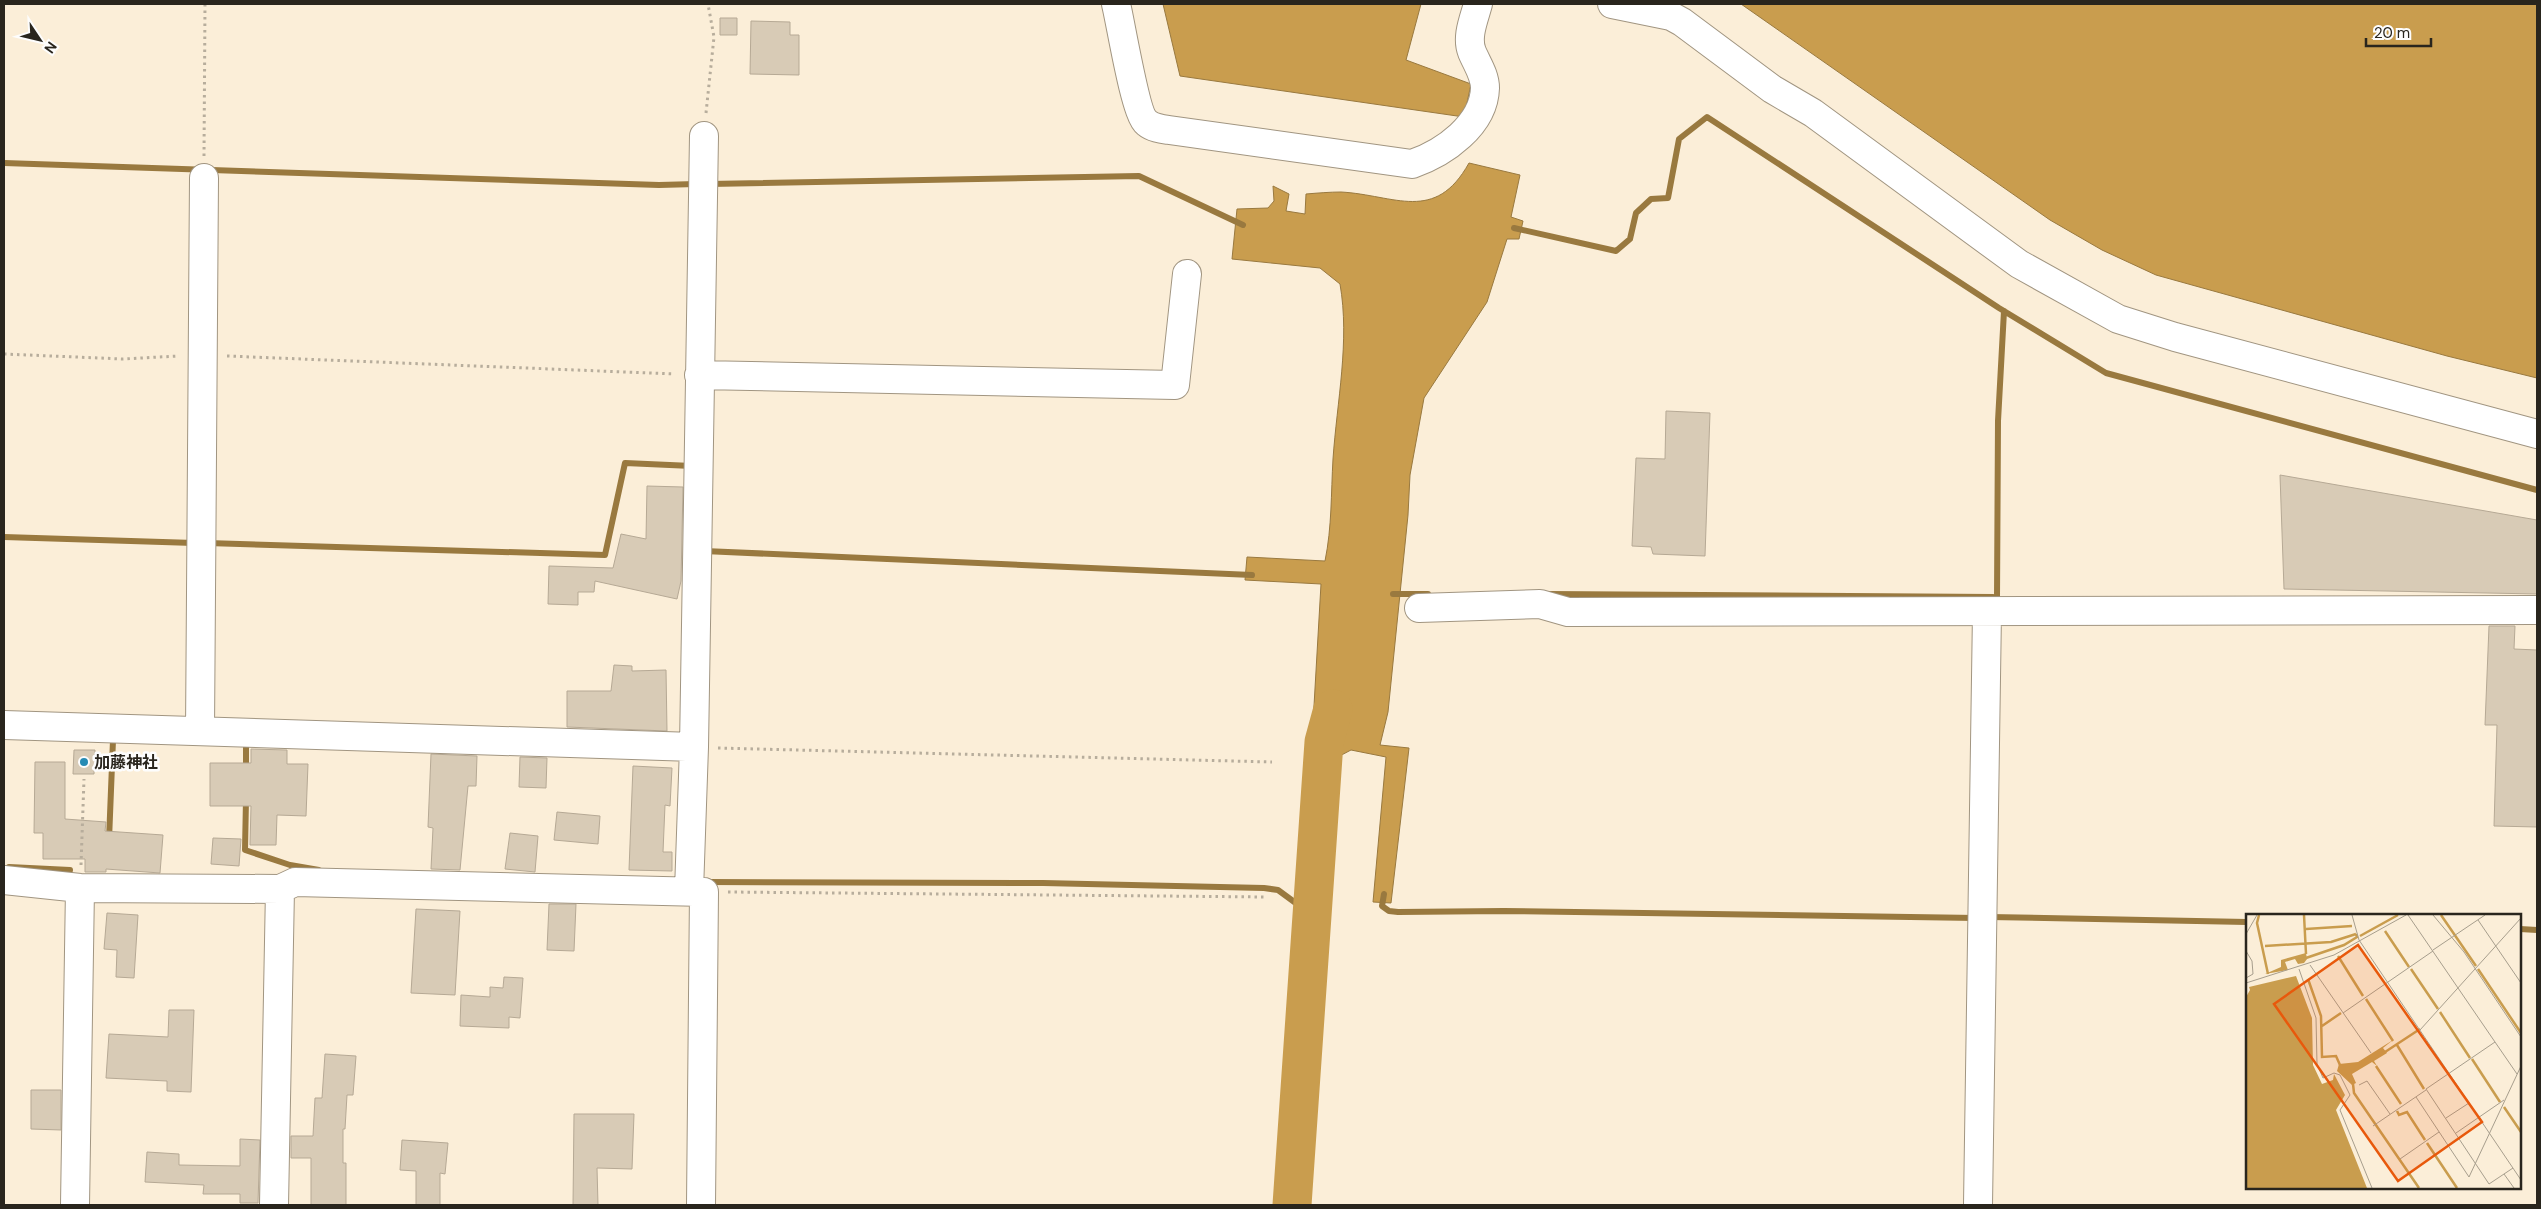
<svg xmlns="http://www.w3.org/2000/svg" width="2541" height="1209" font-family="'DM Sans','Noto Sans JP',sans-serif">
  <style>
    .water { fill: #c99d4e; stroke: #99793f }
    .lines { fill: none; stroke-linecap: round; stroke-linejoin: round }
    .stream { stroke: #99793f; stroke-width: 6 }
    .river { stroke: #c99d4e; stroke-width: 39 }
    .building { fill: #d8cbb6; stroke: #b6a995 }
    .minor-casing { stroke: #a19581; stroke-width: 30 }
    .path { stroke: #b7ad9c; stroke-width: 3; stroke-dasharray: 2.5 4; stroke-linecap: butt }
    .minor { stroke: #fff; stroke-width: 28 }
    .poi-dot { fill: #268bb4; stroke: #fdfdfd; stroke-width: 2 }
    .labels { text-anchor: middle; stroke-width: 5; stroke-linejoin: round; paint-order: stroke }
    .poi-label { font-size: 16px; font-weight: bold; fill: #29251d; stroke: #fdfdfd; text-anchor: start }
    .inset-river { fill: none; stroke: #c99d4e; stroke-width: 2.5 }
    .inset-road { fill: none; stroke: #a79e8d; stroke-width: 1 }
    .view { fill: #e8590c; fill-opacity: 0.15; stroke: #e8590c; stroke-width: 2.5 }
    .inset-edge { fill: none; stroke: #29251d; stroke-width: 2.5 }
  </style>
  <rect width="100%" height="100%" fill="#fbeed8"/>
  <path class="water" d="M1163 4H1421L1406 60 1471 84 1464 117 1180 76Z
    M1741 4H2537V378L2447 356 2156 275 2102 250 2050 220Z
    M1469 163 1520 175 1511 217 1523 221 1519 239H1507L1487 302 1424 398 1410 475 1408 515 1388 712 1380 745 1409 748 1391 903 1373 902 1386 757 1351 750 1332 760 1311 758 1321 584 1245 580 1247 557 1325 561C1332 527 1331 493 1333 459 1337 401 1350 341 1340 284L1320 268 1232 259 1237 209 1268 208 1274 201 1273 186 1289 194 1286 211 1305 214 1306 194C1318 193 1330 192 1341 192 1395 195 1435 224 1469 163Z"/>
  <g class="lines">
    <path class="stream" d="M4 163 659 185 696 184
      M709 184 1139 176 1243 225
      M1514 228 1616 251 1630 239 1636 213 1651 199 1668 198 1679 139 1707 117 1999 308 2106 373 2537 490
      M4 537 194 543
      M207 543 605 555 625 463 692 466
      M704 551 1252 575
      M1393 594H1428
      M1546 594 1993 597
      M1997 599 1998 421 2004 311
      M243 742H246V771
      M246 799 245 850 290 865 319 870
      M109 840 113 740H119
      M9 867 70 870
      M706 882 1043 883 1264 888 1278 890 1312 915
      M1384 894 1382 906 1389 911 1398 912 1504 911 1976 918
      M1989 917 2247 922
      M2520 929 2537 930"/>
    <path class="river" d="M1292 1205 1324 742 1333 709"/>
  </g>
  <path class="building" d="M720 18H737V35H720Z
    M751 21 790 22V35H799V75L750 74Z
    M1666 411 1710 413 1705 556 1653 554 1651 547 1632 546 1636 458 1665 459Z
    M2280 475 2537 520V594L2284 589Z
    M647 486 683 487 681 581 677 599 595 581 594 592H578V605L548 604 549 566 613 568 621 534 646 539Z
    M2489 626H2515L2514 649 2537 650V827L2494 826 2497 725H2485Z
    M614 665 632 666V671L666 670 667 731 567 727V691H611Z
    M251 749 287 750V764H308L306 816 277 815 276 845H250L251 806H210V763H251Z
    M74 750H95L94 774H73Z
    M431 754 477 756 476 786H468L460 870 431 869 433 828 428 827Z
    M520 757 547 758 546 788 519 787Z
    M35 762H65V819L106 822 105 831 163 835 160 873 106 869V872H85V859H43V833H34Z
    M633 766 672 768 670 806 665 805 663 852H672V871L629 870Z
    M557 812 600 816 598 844 554 840Z
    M510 833 538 836 535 872 505 869Z
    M213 838 241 839 239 866 211 864Z
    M549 904H576L574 951 547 950Z
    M416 909 460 911 455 995 411 993Z
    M107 913 138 915 134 978 116 977 117 950 104 949Z
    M504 977 523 978 520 1018 509 1017V1028L460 1026 461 995 490 997V987L503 988Z
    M169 1010H194L191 1092 167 1091V1081L106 1078 109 1034 168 1037Z
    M325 1054 356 1056 353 1095H347L345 1129H343V1163H346V1205H311V1158H291V1136H313L315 1098H322Z
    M31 1090H61V1130L31 1129Z
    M574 1114H634L632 1169 597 1168 598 1205H573Z
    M240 1139 260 1140 258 1203H240V1194H203L204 1185 145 1182 147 1152 179 1154V1165L240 1166Z
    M402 1140 448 1143 445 1174 440 1173V1205H416V1171L400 1170Z"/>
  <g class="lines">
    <g class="minor-casing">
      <path id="minor" d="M1116 4C1121 24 1135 114 1147 123 1153 128 1162 129 1169 130L1412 164C1444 153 1484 125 1485 88 1485 75 1477 64 1472 52 1466 37 1474 19 1478 4
        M1612 4 1671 16 1682 22 1772 89 1813 113 2019 264 2118 319 2175 337 2537 434
        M699 375 1175 385 1187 274
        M1419 608 1540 604 1568 612 2537 610
        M4 725 694 747
        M200 731 204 178
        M4 880 80 888 280 889 295 882 704 892 701 1205
        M689 891 694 747 704 136
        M75 1205 80 888
        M274 1205 280 889
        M1978 1205 1987 612"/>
    </g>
    <path class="path" d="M706 113 714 37 708 4
      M204 156 205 4
      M4 354 123 359 178 356
      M227 356 675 374
      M718 748 1272 762
      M81 865 84 779
      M728 892 1267 897"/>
    <use href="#minor" class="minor"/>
  </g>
  <circle class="poi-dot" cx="84" cy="762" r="5"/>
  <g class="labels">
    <g class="poi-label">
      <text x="94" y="768">加藤神社</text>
    </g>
  </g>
  <g transform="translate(2246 914)">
    <rect width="275" height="275" fill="#fbeed8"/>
    <path d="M60 39 61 45 58 49 52 50 49 45 39 48 42 56 19 60 35 53V46ZM50 62 66 104 67 151 76 170 87 166 88 160 99 181 90 196 121 274H0V83L4 76 3 73ZM147 126 137 134 141 139 128 147 131 152 126 148 106 160 110 169 106 171 91 157 93 150 112 148Z" fill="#c99d4e"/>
    <path class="inset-river" d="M13 1 11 9 22 60M58 1 60 40M195 1 230 52M60 15 106 12M139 17 163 53M114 22 152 1M19 32 85 28 110 20M92 42 117 82M57 45 98 31 111 23 110 20M165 55 192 95M232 55 275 119M62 65 75 102 76 143 90 142 94 151M120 85 147 127M194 98 224 144M76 112 95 99M151 131 178 175M136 140 174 115M226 145 254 188M130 152 155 190M107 170 108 179 173 274M258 193 275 218M151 197 153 201 161 198 179 226M181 229 211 274"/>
    <path class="inset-road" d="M106 1 113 26 275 266M162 1 249 128 180 175 243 270 267 254M187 1 218 38 275 123M232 6 275 69M0 20 11 1M187 36 239 1M0 37 6 47 7 60 0 64M64 51 125 139M53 55 70 104 71 150 77 164 88 159 94 161 104 181 94 196 126 274M0 69 88 41 160 1M97 99 187 37M174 116 275 4M249 128 271 160M113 171 121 167 144 200M170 183 223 263M200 204 223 189M127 212 180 176M210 219 258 186M154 245 193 218M258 260 268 274M223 263 275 152"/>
    <path class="view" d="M112 31 236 208 152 267 28 90Z"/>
    <rect width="275" height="275" class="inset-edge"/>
  </g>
  <rect width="2541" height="1209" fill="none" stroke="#29251d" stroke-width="10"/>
  <g transform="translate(40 40) rotate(125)" stroke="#fdfdfd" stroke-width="4" paint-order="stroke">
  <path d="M0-4L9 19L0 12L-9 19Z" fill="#29251d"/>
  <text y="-8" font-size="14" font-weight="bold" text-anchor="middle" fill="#29251d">N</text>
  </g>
  <path d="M2366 38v8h65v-8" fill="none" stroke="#29251d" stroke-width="2.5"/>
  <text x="2374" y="38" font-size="15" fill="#29251d" stroke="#fdfdfd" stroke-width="4" paint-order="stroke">20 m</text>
</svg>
